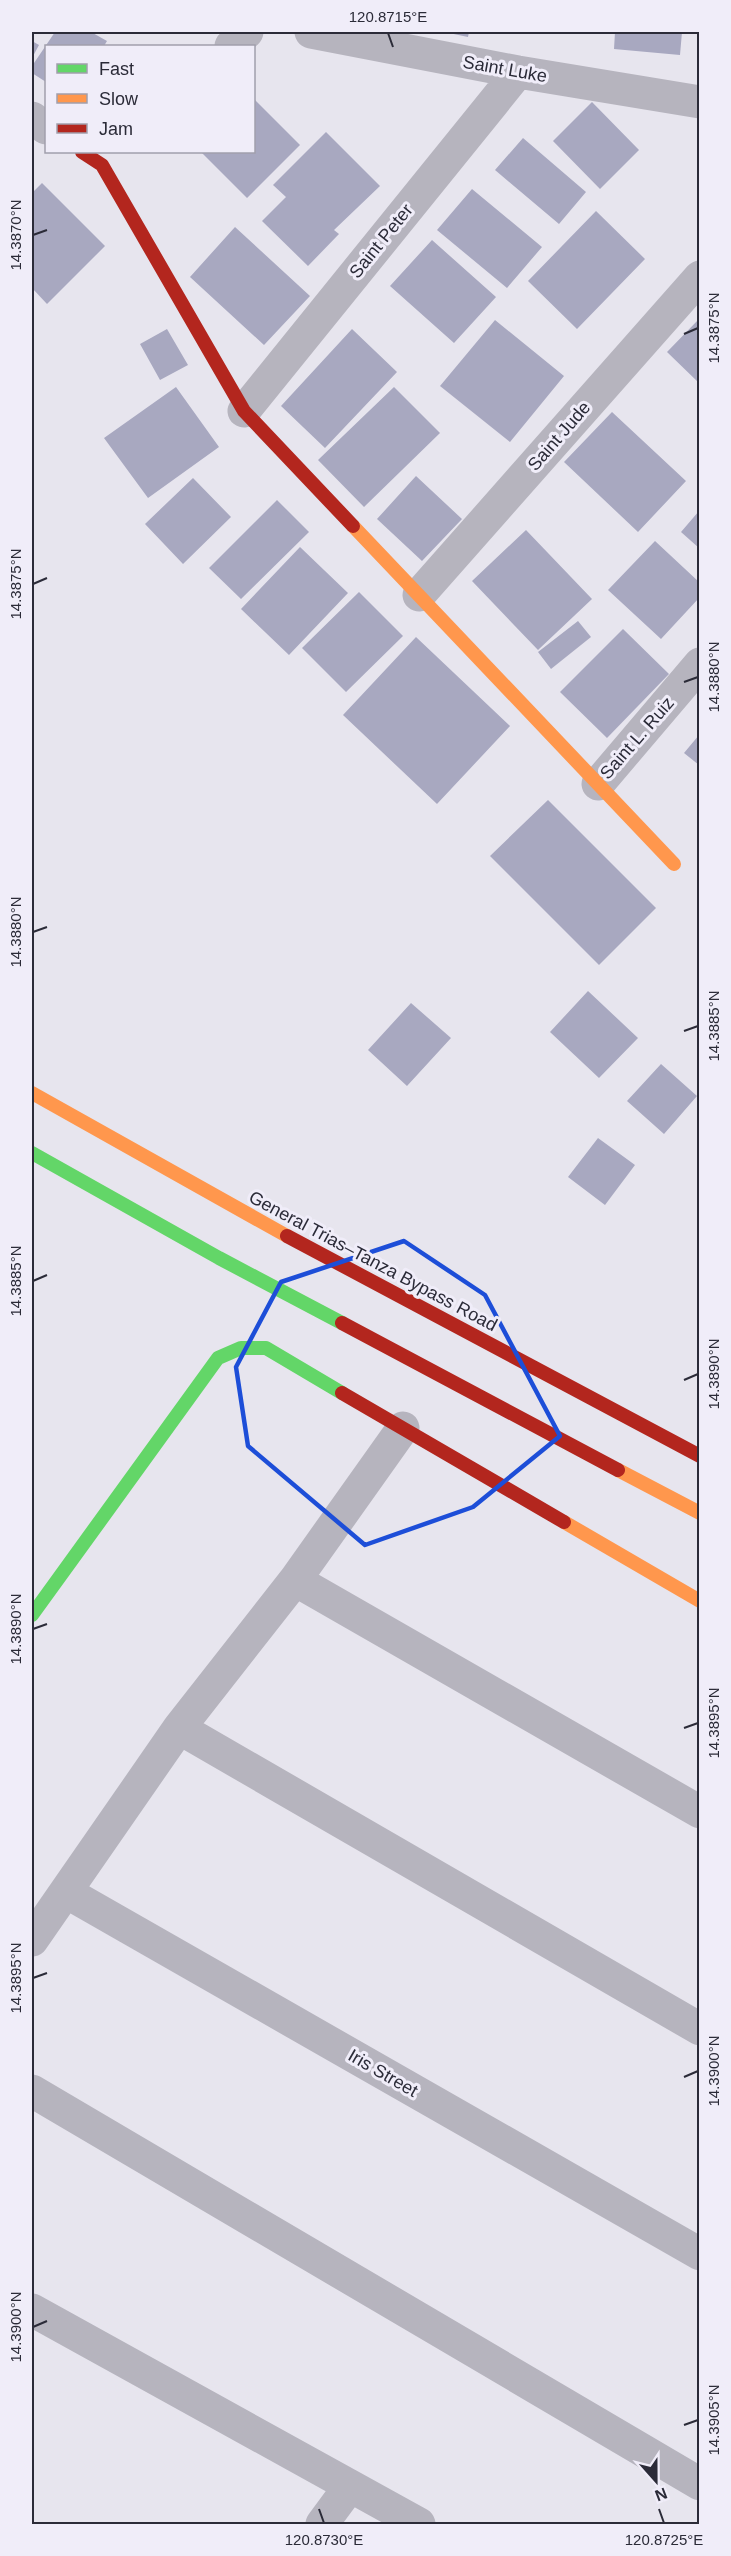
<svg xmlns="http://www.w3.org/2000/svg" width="731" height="2556" font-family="Helvetica,sans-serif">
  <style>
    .building { fill: #a8a8c0 }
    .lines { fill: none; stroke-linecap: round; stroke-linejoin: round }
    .street { stroke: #b6b4be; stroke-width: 33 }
    .fast { stroke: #63d668; stroke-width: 14 }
    .slow { stroke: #ff974d; stroke-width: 14 }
    .jam { stroke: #b3261e; stroke-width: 14 }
    .marked { fill: none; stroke: #1d4ed8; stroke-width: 4.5; stroke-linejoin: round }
    .ticks { fill: none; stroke: #2b2b38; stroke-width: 2 }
    .labels { text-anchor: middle; stroke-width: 6; stroke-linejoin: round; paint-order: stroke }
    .street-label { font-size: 18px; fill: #2b2b38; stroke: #f0edf9 }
    .neatline { fill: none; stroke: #2b2b38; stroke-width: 2 }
    .ticks-label { font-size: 15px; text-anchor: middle; fill: #2b2b38 }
  </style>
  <rect width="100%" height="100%" fill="#e7e5ee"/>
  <path class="building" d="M55 32H91L107 41 104 46H46V82L32 73V66Z
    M444 32H469L468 37Z
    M615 32H682L680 55 614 49Z
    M32 41 39 45 32 58Z
    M254 99 300 145 247 198 201 152H254Z
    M592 102 639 150 600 189 553 141Z
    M326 132 380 186 334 230 339 234 308 266 262 221 286 197 273 185Z
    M523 138 586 192 559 224 495 170Z
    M42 183 105 246 47 304 32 288V193Z
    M472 189 542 247 507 288 437 230Z
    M596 211 645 259 577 329 528 281Z
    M235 227 310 296 264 345 190 277Z
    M432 240 496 297 454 343 390 286Z
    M699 319V383L667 352Z
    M495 320 564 376 510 442 440 386Z
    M167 329 188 365 160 380 140 344Z
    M352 329 397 372 325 448 281 406Z
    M176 387 219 447 148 498 104 438Z
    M394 387 440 433 364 507 318 460Z
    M612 412 686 481 638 532 564 462Z
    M416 476 462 519 422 561 377 519Z
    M193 478 231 517 183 564 145 524Z
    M277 500 309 532 241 599 209 568Z
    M699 511V548L681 532Z
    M526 530 592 599 538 650 472 581Z
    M655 541 699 582V598L661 639 608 590Z
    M300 547 348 593 289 655 241 609Z
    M359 592 403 636 346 692 302 648Z
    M578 621 591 637 551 669 538 652Z
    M623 629 669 674 607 738 560 692Z
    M416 637 510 726 437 804 343 715Z
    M699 735V765L684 753Z
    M548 800 656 908 599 965 490 856Z
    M588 991 638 1038 599 1078 550 1032Z
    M411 1003 451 1038 407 1086 368 1050Z
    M661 1064 697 1096 664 1134 627 1101Z
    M598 1138 635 1165 605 1205 568 1177Z"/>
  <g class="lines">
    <path class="street" d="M311 32 518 72 700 102
      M231 46 247 32
      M32 118 46 128
      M244 411 518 72
      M419 595 700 277
      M598 784 700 664
      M295 1580 700 1812
      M179 1728 700 2029
      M66 1892 700 2254
      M32 1940 179 1728 295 1580 403 1428
      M32 2091 700 2484
      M32 2310 419 2524
      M322 2524 350 2486"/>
    <path class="fast" d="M32 1153 219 1258 342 1323
      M32 1615 218 1358 241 1348H266L342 1393"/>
    <path class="slow" d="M353 526 674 864
      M32 1093 287 1236
      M618 1470 700 1513
      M564 1522 700 1601"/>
    <path class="jam" d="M82 152 102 165 244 411 353 526
      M287 1236 700 1456
      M342 1323 618 1470
      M342 1393 564 1522"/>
  </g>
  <path class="marked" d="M404 1241 485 1295 560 1436 473 1507 365 1545 248 1446 236 1367 281 1282Z"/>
  <path class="ticks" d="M388 33 393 47M33 235 47 230M684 334 698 328M33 584 47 578M684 682 698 677M33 932 47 927M684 1031 698 1026M33 1281 47 1275M684 1380 698 1374M33 1629 47 1624M684 1728 698 1723M33 1978 47 1973M684 2077 698 2071M33 2327 47 2321M684 2425 698 2420M319 2509 324 2523M659 2509 664 2523"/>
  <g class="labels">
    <g class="street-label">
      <text transform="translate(505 69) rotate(10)" y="6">Saint Luke</text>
      <text transform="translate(381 241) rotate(-51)" y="6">Saint Peter</text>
      <text transform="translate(559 436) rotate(-49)" y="6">Saint Jude</text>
      <text transform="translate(637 738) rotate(-49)" y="6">Saint L. Ruiz</text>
      <text transform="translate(373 1261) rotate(28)" y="6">General Trias–Tanza Bypass Road</text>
      <text transform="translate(383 2073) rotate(30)" y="6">Iris Street</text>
    </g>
  </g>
  <rect width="731" height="2556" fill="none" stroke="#f0edf9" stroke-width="66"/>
  <rect x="45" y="45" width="210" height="108" fill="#f0edf9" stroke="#a19fac" stroke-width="1.5"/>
  <rect x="57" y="64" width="30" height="9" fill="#63d668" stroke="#a19fac" stroke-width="1.5"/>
  <text x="99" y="75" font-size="18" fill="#2b2b38">Fast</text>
  <rect x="57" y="94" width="30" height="9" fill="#ff974d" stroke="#a19fac" stroke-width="1.5"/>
  <text x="99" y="105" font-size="18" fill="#2b2b38">Slow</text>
  <rect x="57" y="124" width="30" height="9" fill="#b3261e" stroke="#a19fac" stroke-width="1.5"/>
  <text x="99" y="135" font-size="18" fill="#2b2b38">Jam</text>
  <g transform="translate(656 2481) rotate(159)" stroke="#f0edf9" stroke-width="4.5" paint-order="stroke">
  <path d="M0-4.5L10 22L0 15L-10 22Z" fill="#2b2b38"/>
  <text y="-9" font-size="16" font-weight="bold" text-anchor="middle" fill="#2b2b38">N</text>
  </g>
  <rect x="33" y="33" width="665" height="2490" class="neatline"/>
  <g class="ticks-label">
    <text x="388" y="22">120.8715°E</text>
    <text transform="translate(16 235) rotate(-90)" y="5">14.3870°N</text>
    <text transform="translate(714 328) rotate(-90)" y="5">14.3875°N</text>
    <text transform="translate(16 584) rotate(-90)" y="5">14.3875°N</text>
    <text transform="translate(714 677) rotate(-90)" y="5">14.3880°N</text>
    <text transform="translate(16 932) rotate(-90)" y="5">14.3880°N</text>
    <text transform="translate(714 1026) rotate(-90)" y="5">14.3885°N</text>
    <text transform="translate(16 1281) rotate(-90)" y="5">14.3885°N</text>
    <text transform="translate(714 1374) rotate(-90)" y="5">14.3890°N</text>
    <text transform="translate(16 1629) rotate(-90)" y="5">14.3890°N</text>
    <text transform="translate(714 1723) rotate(-90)" y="5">14.3895°N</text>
    <text transform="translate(16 1978) rotate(-90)" y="5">14.3895°N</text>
    <text transform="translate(714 2071) rotate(-90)" y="5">14.3900°N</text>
    <text transform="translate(16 2327) rotate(-90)" y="5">14.3900°N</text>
    <text transform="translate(714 2420) rotate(-90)" y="5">14.3905°N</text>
    <text x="324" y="2545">120.8730°E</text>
    <text x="664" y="2545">120.8725°E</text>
  </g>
</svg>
